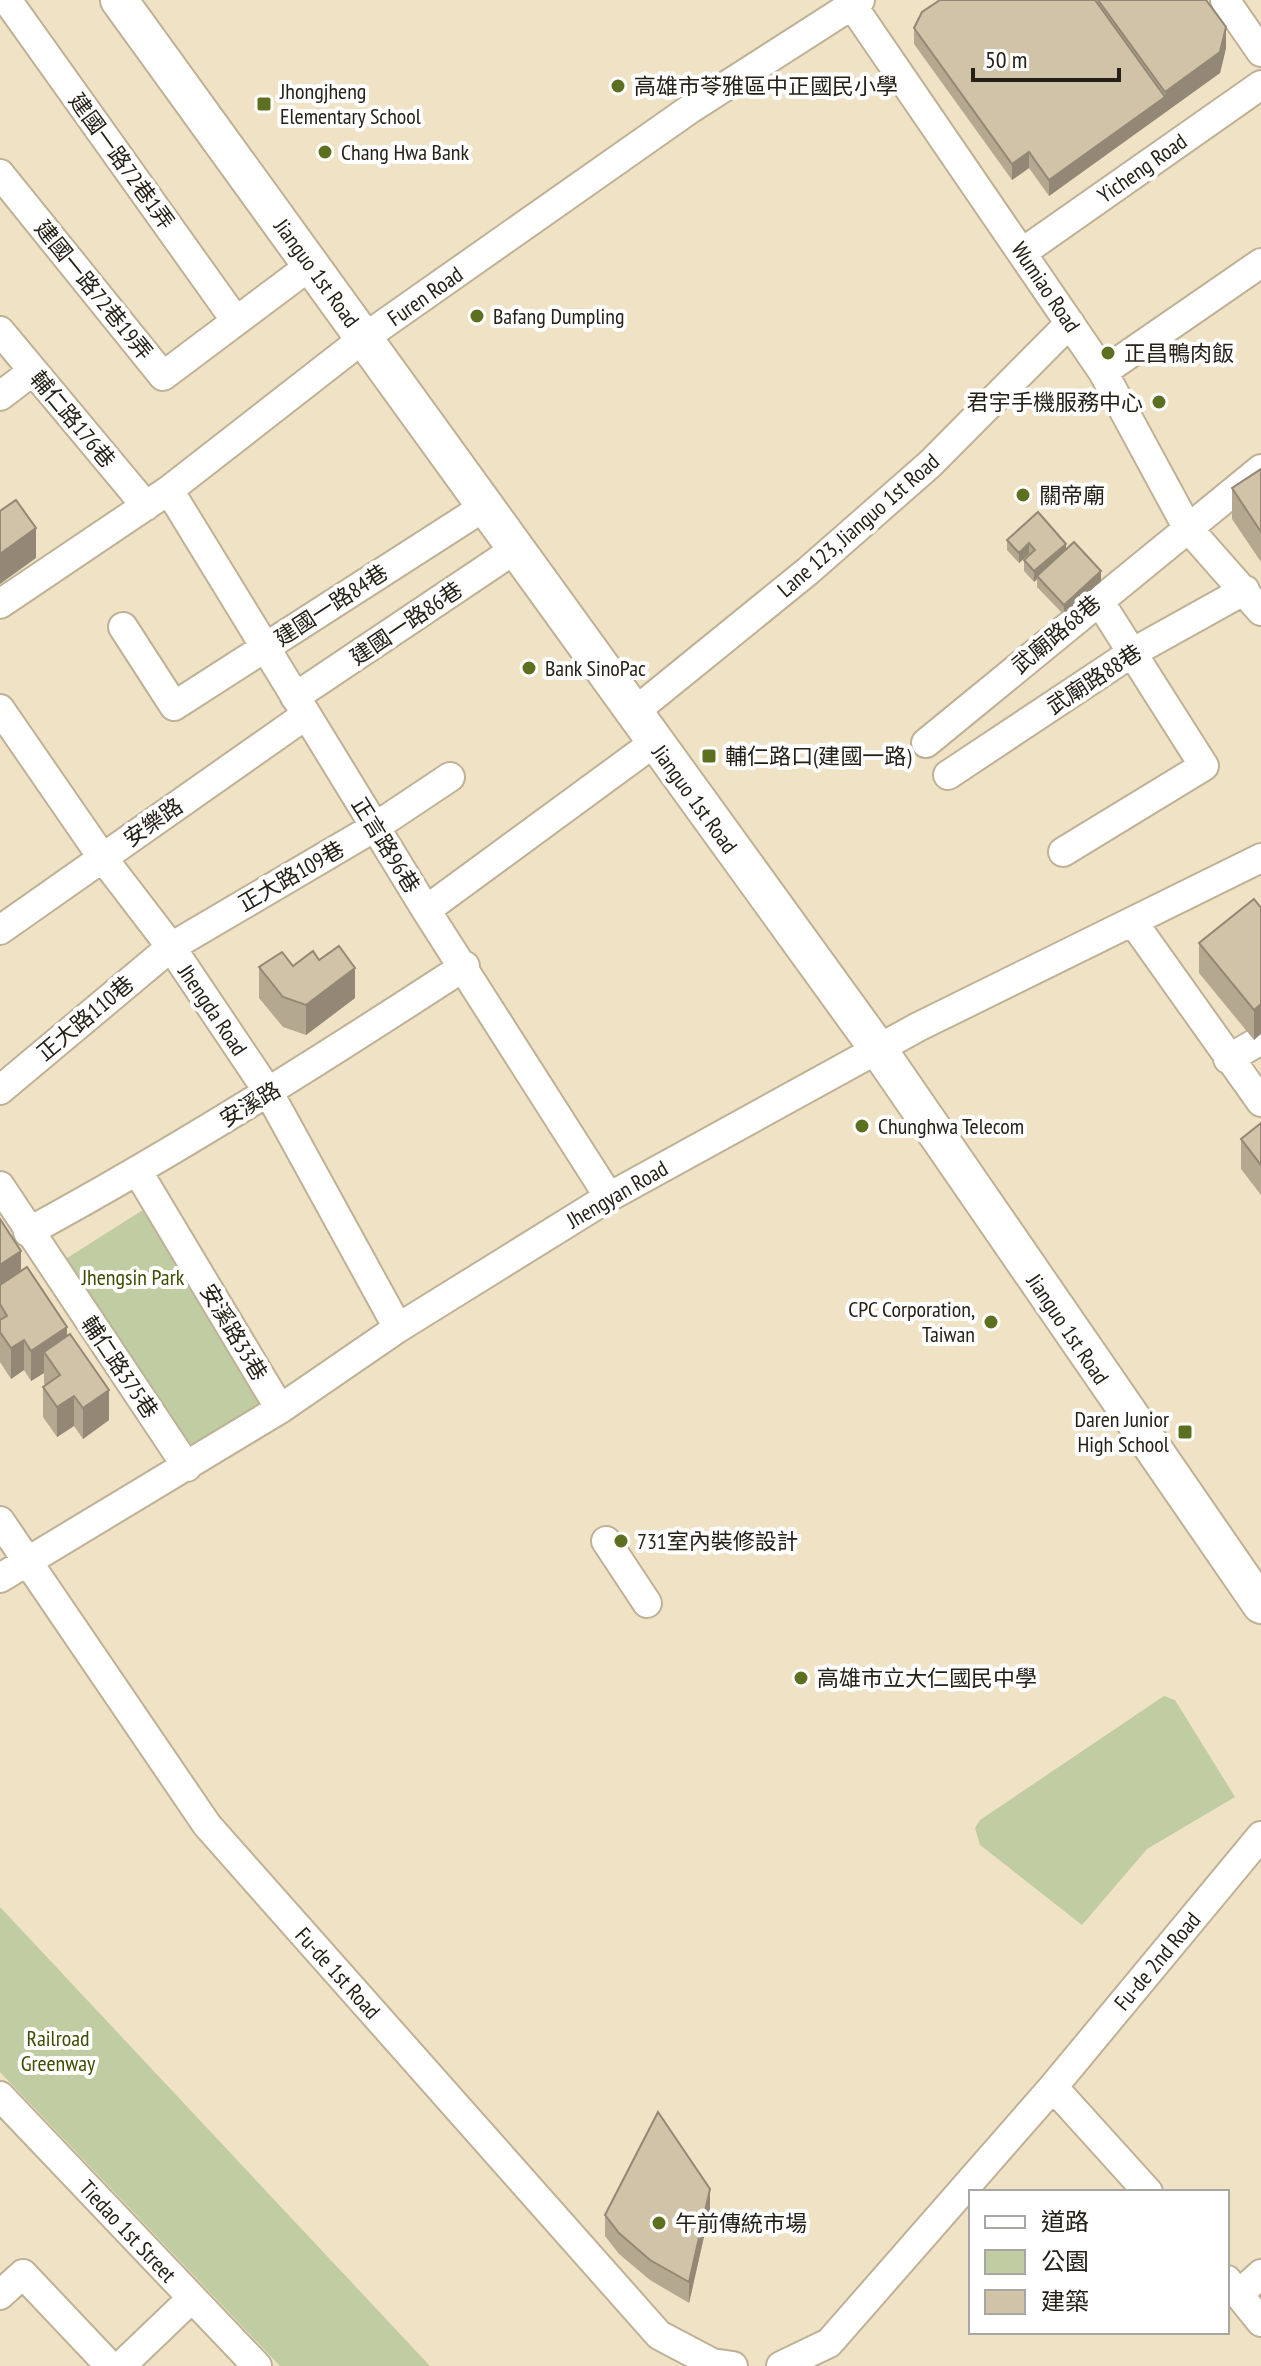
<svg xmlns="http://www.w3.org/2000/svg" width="1261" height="2366" font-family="'PT Sans Narrow','Noto Sans TC',sans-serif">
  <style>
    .green { fill: #c0cca1 }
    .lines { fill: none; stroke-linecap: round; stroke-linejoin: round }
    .minor-casing { stroke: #beb195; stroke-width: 32 }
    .major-casing { stroke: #beb195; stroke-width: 40 }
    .minor { stroke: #fff; stroke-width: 28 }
    .major { stroke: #fff; stroke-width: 36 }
    .wall { fill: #b4a890 }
    .shaded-wall { fill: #928875 }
    .building { fill: #d1c3a7; stroke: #928875; stroke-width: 2 }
    .poi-dot { fill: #5d701f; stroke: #fff; stroke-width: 3 }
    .labels { text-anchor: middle; stroke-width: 8; stroke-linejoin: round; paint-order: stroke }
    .poi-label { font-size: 22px; fill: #262116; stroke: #fff; text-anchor: start }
    .street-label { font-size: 22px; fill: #262116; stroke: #fff }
    .park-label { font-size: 22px; fill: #404c02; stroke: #fff }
  </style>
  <rect width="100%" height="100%" fill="#f0e2c5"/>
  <path class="green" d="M146 1208 268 1407 190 1452 64 1260Z
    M1164 1696 1175 1700 1235 1797 1147 1849 1082 1925 980 1845 975 1828 980 1820Z
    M0 1907 430 2366H280L0 2072Z"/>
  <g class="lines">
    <g class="minor-casing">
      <path id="minor" d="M7 0 236 321
        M1225 0 1261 52
        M852 5 1103 372 1187 527 1261 611
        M0 174 163 376 311 265
        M1023 252 1261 85
        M0 331 146 506
        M1103 372 1261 263
        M0 396 33 371
        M169 490 426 910 609 1197
        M0 604 169 490 364 338 690 109 860 0
        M123 627 174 706 487 505
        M295 697 517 548
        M0 709 102 857 171 947 269 1093 398 1328
        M633 713 808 571 930 464 1070 323
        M926 743 1261 469
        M948 775 1130 654 1245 590
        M1063 852 1204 766 1098 599
        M426 910 655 742
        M1133 922 1261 1102
        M0 930 306 715
        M1228 1059 1261 1040
        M0 1090 171 947 375 827 450 777
        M138 1172 280 1409
        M0 1186 187 1467
        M28 1232C179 1150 322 1059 465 966
        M0 1521 207 1825 659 2335 712 2363 733 2366
        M606 1541 647 1603
        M0 1578 280 1409 398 1328 609 1197 918 1027 1261 858
        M1053 2087 1148 2192
        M0 2096 257 2366
        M1227 2280 1261 2322
        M1239 2294 1261 2274
        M0 2295 23 2274 110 2366
        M121 2366 192 2298
        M781 2366 829 2343 1053 2087 1261 1836"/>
    </g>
    <g class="major-casing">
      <path id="major" d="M119 0 878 1049 1261 1605"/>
    </g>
    <use href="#minor" class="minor"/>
    <use href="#major" class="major"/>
  </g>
  <path class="wall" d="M940 0H1206L1226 48 1220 73 1049 196 1029 168 1012 180 914 44V28Z
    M1261 469V562L1232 519V488Z
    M1007 540 1066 549 1101 581 1064 615 1037 587V579L1034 582 1024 571V560L1030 555 1029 554 1019 563 1007 550Z
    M1254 899V1040L1199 973V943Z
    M319 960 355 998 306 1035 283 1027 259 998V967L293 966Z
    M1261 1123V1195L1241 1169V1139Z
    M0 1219 21 1271 67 1336 109 1420 83 1439 74 1426 57 1437 43 1417V1387L45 1385 44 1383V1373L31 1381 24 1370 11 1379 0 1362Z
    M710 2210 689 2303 650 2280 619 2254 605 2236V2215Z"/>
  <path class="shaded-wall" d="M1226 27V48L1220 73 1049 196V180L1165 97V92Z
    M1029 152V168L1012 180V164Z
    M36 528V558L0 584V554Z
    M1029 543V554L1019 563V553Z
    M1066 544V554L1037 576V579L1034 582V571Z
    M1101 571V581L1064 615V605Z
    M355 968V998L306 1035V1005Z
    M1261 1004V1034L1254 1040V1010Z
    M21 1251V1281L0 1295V1265Z
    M67 1327V1357L44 1352V1373L31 1381V1351Z
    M24 1340V1370L11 1379V1348Z
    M109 1390V1420L83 1439V1408Z
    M74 1396V1426L57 1437V1407Z
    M710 2189V2210L689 2303V2282Z"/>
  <path class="building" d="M940 0H1095L1165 97 1049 180 1029 152 1012 164 914 28 922 12Z
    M1098 0H1206L1226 27 1220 52 1165 92Z
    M1261 469V532L1232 488Z
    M16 500 36 528 0 554V511Z
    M1038 512 1066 544 1034 571 1024 560 1035 550 1029 543 1019 553 1007 540Z
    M1074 542 1101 571 1064 605 1037 576Z
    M1254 899 1261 908V1004L1254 1010 1199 943Z
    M339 946 355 968 306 1005 283 997 259 967 282 952 293 966 313 951 319 960Z
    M1261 1123V1165L1241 1139Z
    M0 1219 21 1251 0 1265Z
    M27 1267 67 1327 31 1351 24 1340 11 1348 0 1332V1320L7 1316 0 1304V1285Z
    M70 1334 109 1390 83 1408 74 1396 57 1407 43 1387 60 1375 44 1352Z
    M658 2112 710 2189 689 2282 650 2260 619 2233 605 2215Z"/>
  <g class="poi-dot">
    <circle cx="618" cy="86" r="8"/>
    <rect x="256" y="96" width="16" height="16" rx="4"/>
    <circle cx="325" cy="152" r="8"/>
    <circle cx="477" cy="316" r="8"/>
    <circle cx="1108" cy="353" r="8"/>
    <circle cx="1159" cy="402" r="8"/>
    <circle cx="1023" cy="495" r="8"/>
    <circle cx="529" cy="668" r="8"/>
    <rect x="701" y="748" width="16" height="16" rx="4"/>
    <circle cx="862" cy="1126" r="8"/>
    <circle cx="991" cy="1322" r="8"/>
    <rect x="1177" y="1424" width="16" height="16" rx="4"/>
    <circle cx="621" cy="1541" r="8"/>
    <circle cx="801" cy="1678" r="8"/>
    <circle cx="659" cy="2223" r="8"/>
  </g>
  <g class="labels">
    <g class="poi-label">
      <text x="634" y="94">高雄市苓雅區中正國民小學</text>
      <text x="280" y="99">Jhongjheng<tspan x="280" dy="25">Elementary School</tspan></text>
      <text x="341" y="160">Chang Hwa Bank</text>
      <text x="493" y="324">Bafang Dumpling</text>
      <text x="1124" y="361">正昌鴨肉飯</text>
      <text x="1143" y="410" text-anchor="end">君宇手機服務中心</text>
      <text x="1039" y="503">關帝廟</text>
      <text x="545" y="676">Bank SinoPac</text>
      <text x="725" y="764">輔仁路口(建國一路)</text>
      <text x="878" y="1134">Chunghwa Telecom</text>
      <text x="975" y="1317" text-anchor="end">CPC Corporation,<tspan x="975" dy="25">Taiwan</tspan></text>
      <text x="1169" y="1427" text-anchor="end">Daren Junior<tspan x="1169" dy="25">High School</tspan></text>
      <text x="637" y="1549">731室內裝修設計</text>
      <text x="817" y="1686">高雄市立大仁國民中學</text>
      <text x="675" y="2231">午前傳統市場</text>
    </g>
    <g class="street-label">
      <text transform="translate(122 161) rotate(54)" y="8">建國一路72巷1弄</text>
      <text transform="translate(1142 168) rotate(-35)" y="8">Yicheng Road</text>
      <text transform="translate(317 273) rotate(54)" y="8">Jianguo 1st Road</text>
      <text transform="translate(1046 287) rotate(56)" y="8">Wumiao Road</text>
      <text transform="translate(94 290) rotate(51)" y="8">建國一路72巷19弄</text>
      <text transform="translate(425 296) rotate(-35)" y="8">Furen Road</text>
      <text transform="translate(73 419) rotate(50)" y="8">輔仁路176巷</text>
      <text transform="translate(858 525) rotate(-41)" y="8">Lane 123, Jianguo 1st Road</text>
      <text transform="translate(331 605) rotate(-33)" y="8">建國一路84巷</text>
      <text transform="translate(406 623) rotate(-34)" y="8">建國一路86巷</text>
      <text transform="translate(1056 634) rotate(-40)" y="8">武廟路68巷</text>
      <text transform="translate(1094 679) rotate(-33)" y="8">武廟路88巷</text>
      <text transform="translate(695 799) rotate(54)" y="8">Jianguo 1st Road</text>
      <text transform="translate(153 822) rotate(-35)" y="8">安樂路</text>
      <text transform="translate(386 845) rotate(58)" y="8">正言路96巷</text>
      <text transform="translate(291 876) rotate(-30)" y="8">正大路109巷</text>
      <text transform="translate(213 1010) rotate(56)" y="8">Jhengda Road</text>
      <text transform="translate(85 1018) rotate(-40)" y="8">正大路110巷</text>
      <text transform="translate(250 1104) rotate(-31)" y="8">安溪路</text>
      <text transform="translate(617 1194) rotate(-30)" y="8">Jhengyan Road</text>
      <text transform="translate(1068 1329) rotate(56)" y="8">Jianguo 1st Road</text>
      <text transform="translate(234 1332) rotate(59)" y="8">安溪路33巷</text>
      <text transform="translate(120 1367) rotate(56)" y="8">輔仁路375巷</text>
      <text transform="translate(1157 1961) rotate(-50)" y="8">Fu-de 2nd Road</text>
      <text transform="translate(338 1973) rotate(48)" y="8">Fu-de 1st Road</text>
      <text transform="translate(128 2231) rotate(47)" y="8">Tiedao 1st Street</text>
    </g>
    <g class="park-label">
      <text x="133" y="1285">Jhengsin Park</text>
      <text x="58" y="2046">Railroad<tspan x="58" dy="25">Greenway</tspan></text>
    </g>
  </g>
  <rect x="969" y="2190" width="260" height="144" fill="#ffffff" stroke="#a8a6a2" stroke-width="2"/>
  <rect x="985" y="2216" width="40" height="12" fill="#ffffff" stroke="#a8a6a2" stroke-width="2"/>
  <text x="1041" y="2230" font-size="24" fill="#262116">道路</text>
  <rect x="985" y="2250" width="40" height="24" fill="#c0cca1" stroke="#a8a6a2" stroke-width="2"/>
  <text x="1041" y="2270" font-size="24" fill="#262116">公園</text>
  <rect x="985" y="2290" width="40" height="24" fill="#d1c3a7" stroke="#a8a6a2" stroke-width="2"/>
  <text x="1041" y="2310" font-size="24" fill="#262116">建築</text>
  <path d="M973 68v12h146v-12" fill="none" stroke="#262116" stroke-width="4"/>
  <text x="985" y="68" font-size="24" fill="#262116" stroke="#ffffff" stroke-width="6" paint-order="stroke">50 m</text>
</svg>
